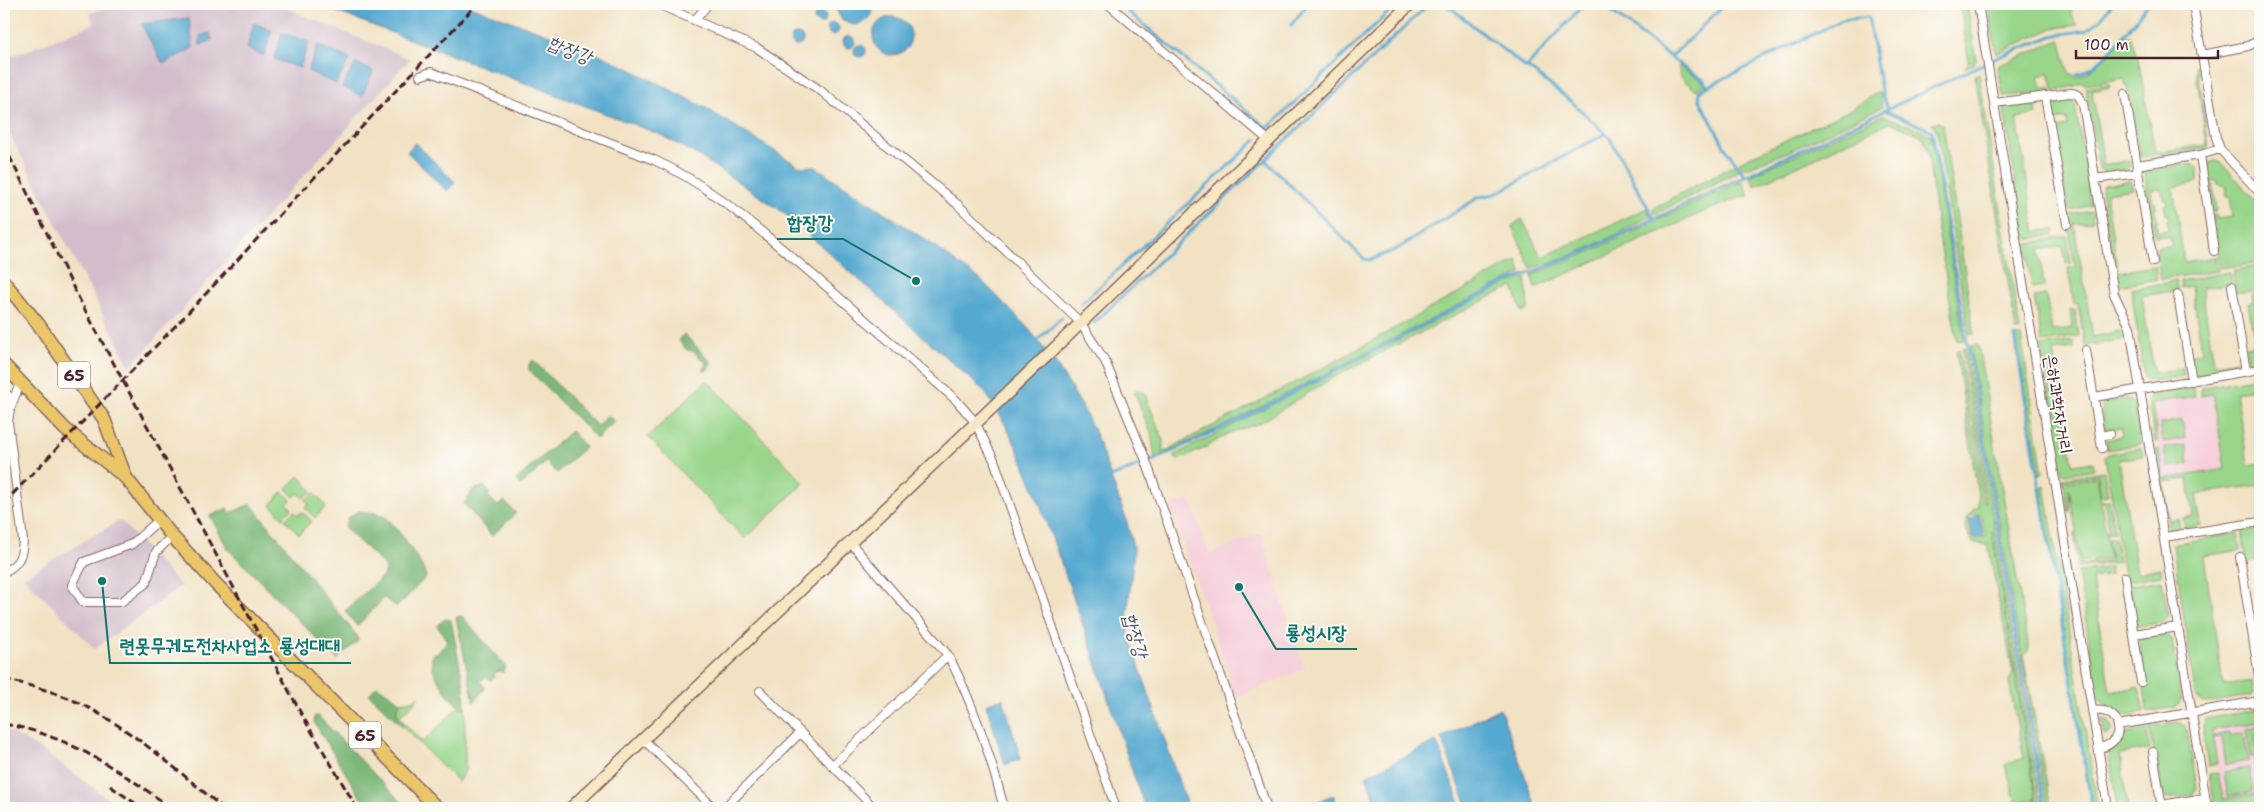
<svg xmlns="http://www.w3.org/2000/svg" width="2264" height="812" font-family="'Shantell Sans','Poor Story',sans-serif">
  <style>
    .built { fill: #f5cfd9 }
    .industrial { fill: #d1bdcb }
    .green { fill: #99d68b; stroke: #727a5b; fill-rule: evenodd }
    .forest { fill: #7ab777; stroke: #626b51 }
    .water { fill: #55a9d0; stroke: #50647e }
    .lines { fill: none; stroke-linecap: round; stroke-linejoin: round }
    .stream { stroke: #55a9d0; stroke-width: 3 }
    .street-casing { stroke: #846361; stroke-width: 10 }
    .secondary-casing { stroke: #846361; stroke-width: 14 }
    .primary-casing { stroke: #846361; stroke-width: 15 }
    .street { stroke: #fff; stroke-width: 8 }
    .secondary { stroke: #f7e8c3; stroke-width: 11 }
    .primary { stroke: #eac669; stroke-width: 12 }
    .rail { stroke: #4a1f2b; stroke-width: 3; stroke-dasharray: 8 4; stroke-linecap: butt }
    .labels { text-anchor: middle; stroke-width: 4; stroke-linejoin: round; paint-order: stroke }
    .shield { fill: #fdfcf7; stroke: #806168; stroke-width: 1 }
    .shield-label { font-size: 16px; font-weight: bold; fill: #4a1f2b }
    .street-label { font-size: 18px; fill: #4a1f2b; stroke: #fdfcf7 }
    .water-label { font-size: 19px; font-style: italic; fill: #4e566d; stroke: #fdfcf7 }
    .leader { fill: none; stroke: #0f766e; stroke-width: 2 }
    .callout-dot { fill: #0f766e; stroke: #fdfcf7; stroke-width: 2 }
    .callout-label { font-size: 19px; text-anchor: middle; font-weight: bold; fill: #0f766e; stroke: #fdfcf7; stroke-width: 4; stroke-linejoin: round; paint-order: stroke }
  </style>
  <rect width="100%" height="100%" fill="#fdfcf7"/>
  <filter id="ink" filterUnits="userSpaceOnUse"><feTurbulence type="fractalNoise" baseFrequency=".02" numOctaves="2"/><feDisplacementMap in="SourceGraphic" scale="10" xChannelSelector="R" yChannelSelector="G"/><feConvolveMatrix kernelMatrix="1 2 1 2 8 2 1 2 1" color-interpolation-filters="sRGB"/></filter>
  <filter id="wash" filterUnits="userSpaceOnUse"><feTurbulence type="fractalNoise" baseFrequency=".0096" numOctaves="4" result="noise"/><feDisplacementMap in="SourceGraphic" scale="20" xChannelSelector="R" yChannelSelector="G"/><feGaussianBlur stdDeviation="1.12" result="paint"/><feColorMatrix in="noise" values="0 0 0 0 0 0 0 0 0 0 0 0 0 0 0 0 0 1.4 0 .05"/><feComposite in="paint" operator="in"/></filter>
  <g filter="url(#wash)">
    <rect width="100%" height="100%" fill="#f1e2c4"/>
    <path class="built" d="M2212 394 2224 468 2165 478 2153 403Z
      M1191 500 1209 554 1261 533 1289 621 1288 622 1305 669 1231 699 1226 685 1232 682 1170 506Z
      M2260 720V797L2221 803 2209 727Z"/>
    <path class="industrial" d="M102 4H276L410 59 130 367 4 123V59L94 24 90 14 103 9Z
      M4 443 11 490 4 498Z
      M120 520 181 586 95 649 23 577Z
      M4 729 39 748 119 807 4 808Z"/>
    <path class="green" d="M1960 4H1967L1976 60 1974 64 1964 68 1969 62Z
      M1988 4H2074L2070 14 2078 25 2053 28 1996 54Z
      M2126 36H2130L2138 59 2155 152 2207 145 2195 66 2197 65 2209 146 2205 149 2140 157 2127 86H2125L2123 78 2086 85 2082 82 2075 86 2054 91 2049 73 2039 77 2042 89 2050 87 2052 92 2003 96 1998 66 2060 40 2069 73 2077 77 2088 73Z
      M1679 66 1702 81 1704 86 1697 90C1687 83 1678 79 1679 66Z
      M1979 74 2020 330 2016 331 1975 75Z
      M2109 84 2110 87 2092 91 2104 166 2129 160 2130 166 2127 170 2105 173 2099 168 2086 88Z
      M1879 92 1882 107 1787 152 1744 169 1739 162 1846 112Z
      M2067 98 2072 99 2075 104 2091 205 2068 211 2055 131 2057 128 2068 126 2067 119H2054L2050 106 2053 101Z
      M2032 103 2035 105 2037 114 2017 118 2035 232 2055 229V232L2054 235 2027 239 2024 237 2004 110 2007 107Z
      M1883 115 1931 135 1964 340 1957 341 1936 219 1928 149 1922 136 1890 122 1755 186 1750 176Z
      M1938 122 1943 125 1974 334 1969 335 1937 131 1932 123Z
      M2215 161 2222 163 2260 205V263L2220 268 2212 216 2216 215 2217 219 2233 217 2230 196 2226 197 2227 187 2218 185 2217 180 2207 182 2206 164Z
      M2193 163 2198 168V182L2173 187 2184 262 2215 257 2218 271 2161 279 2156 251 2159 247 2172 245 2170 236H2155L2152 225 2156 224 2158 232 2168 230 2167 220 2169 219V214L2166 215 2164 205 2167 204 2166 199H2163L2162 189 2151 190 2152 199 2148 200 2145 172Z
      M1736 164 1741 170 1655 214 1653 208Z
      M1742 181 1749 196 1741 197 1708 210 1535 288 1532 275 1585 254Z
      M2130 181 2133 189 2106 193 2118 272 2155 266 2157 279 2119 286 2116 283 2101 190 2103 185Z
      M2213 184 2216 212H2212L2208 185Z
      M2155 201 2156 208H2154L2158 222 2152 223 2149 202Z
      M1647 208 1650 216C1613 237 1573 258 1531 268L1512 226 1522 219 1541 256H1545Z
      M2092 211 2093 221 2074 224 2093 337 2125 330 2126 339 2085 346 2078 304H2074L2068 268 2075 267 2068 224 2069 215Z
      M2067 236 2071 263 2066 264 2063 246 2039 250 2044 286 2032 288 2026 244Z
      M1517 260 1521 273 1233 421 1155 458 1151 433 1134 392 1137 390 1144 392 1163 440V452L1338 360Z
      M2260 266V280L2257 281 2260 304V365L2249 366 2245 346 2260 343 2258 332H2253L2248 303 2253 302 2251 291 2236 293 2233 273 2235 270Z
      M2230 272 2232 283 2202 289 2214 364 2234 361 2237 359 2239 367 2193 376 2190 355 2202 352 2192 286 2181 288 2180 281Z
      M1526 278 1528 310 1522 312 1513 287 1504 290 1332 378 1260 423 1229 433 1203 449 1178 460 1173 456 1508 283Z
      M2175 281 2178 290 2142 296 2154 373 2183 368 2184 376 2148 381 2144 377 2131 289Z
      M2046 295 2052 331 2072 328 2070 310H2075L2079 336 2042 342 2034 297Z
      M2016 336H2021L2043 473 2040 474Z
      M2073 341 2074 348 2054 351 2073 465 2093 462 2094 469 2065 474 2062 473 2042 346Z
      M1978 345 2029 650 2023 655 2051 808H2047L1970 346Z
      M1965 348 2041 808H2038L1992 531 2037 808H2035L2034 799 2016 802 2005 765 2024 758 2009 682 2013 673 1988 545 1973 543C1963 525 1962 519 1978 506V494L1956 351 1959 350 1984 502H1986L1962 349ZM1981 514 1986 536 1980 539H1973L1969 518 1970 515Z
      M2257 377 2260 379V388L2236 392 2248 465 2260 463V485L2196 494 2201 525 2185 528 2183 518 2193 516 2188 479 2164 482 2169 520 2178 519 2180 528 2169 530 2156 450 2159 449 2164 479 2225 469 2213 393 2201 395V388Z
      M707 380 804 483 745 539 648 437Z
      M2191 388 2193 389 2195 396 2152 403 2158 442H2155L2148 401 2150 396Z
      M2126 398 2134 404 2141 444 2107 450V440L2122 436 2121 428 2105 429 2101 404Z
      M2182 420 2185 438 2163 442 2160 424Z
      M2186 445 2189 464 2167 467 2164 448Z
      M2141 448 2143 456 2119 460 2137 573 2161 568 2162 575 2128 581 2124 575 2105 457 2108 454Z
      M2104 471 2108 495 2101 496 2098 475 2067 480 2068 482 2097 477 2110 558 2081 562 2069 488 2070 512 2068 510 2063 478Z
      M299 476 312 491 303 498 298 493 294 497 286 489Z
      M2045 486 2098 808H2093L2042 493V487Z
      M282 492 291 500 287 504 292 509 283 518 271 505Z
      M314 493 326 506 315 518 305 508 309 504 305 500Z
      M2109 500 2114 533 2107 534V530L2109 529 2105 504 2102 501Z
      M294 511 298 515 302 512 312 521 299 534 285 520Z
      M2260 529V560L2246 562 2242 531Z
      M2238 533 2241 550 2204 556 2223 685 2252 681 2254 693 2252 696 2204 703 2196 697 2195 692 2173 544Z
      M2074 534H2076L2081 565 2111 560 2108 539 2115 538 2119 562 2078 568Z
      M2110 567 2111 575 2092 578 2110 692 2139 687 2144 713 2125 715 2103 703 2098 697 2078 572Z
      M2162 580 2168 617 2161 623 2138 626 2135 623 2129 585Z
      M2166 634 2172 639 2181 700 2175 707 2147 712 2139 639Z
      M418 696 420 697 399 717 396 712 400 702 414 700Z
      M458 707 461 709 465 708V771L458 782 401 725 404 723 423 742Z
      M2260 709V722L2212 730 2217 764 2208 766 2202 726 2205 719Z
      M2102 719 2108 720 2112 728 2110 733 2105 736Z
      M2177 722 2183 724 2187 730 2197 788 2192 795 2166 799 2163 795 2149 727Z
      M2260 727V734L2255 735 2258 757 2251 758 2247 729Z
      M2146 728 2150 749 2120 754 2128 808H2117L2109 753 2126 733Z
      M2229 733V736L2244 733 2249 761 2226 765 2222 738 2215 739 2214 736Z
      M2249 768 2253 792 2228 796 2224 772Z
      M2218 773 2223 799 2260 793V801L2215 808 2209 774Z"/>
    <path class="forest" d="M684 334 712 363 707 370 703 371 706 363 693 351 687 350 679 341Z
      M533 360 597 426 608 415 614 422 597 439 529 370V364Z
      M571 431 585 447 557 473 546 462 521 486 516 480Z
      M484 486 490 493 488 496 498 506 504 501 516 513 492 536 464 504 473 490Z
      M251 504 357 636 358 641 337 659 228 549 210 516 227 508 230 513Z
      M358 511C367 512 380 512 388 519 396 526 426 568 426 577L397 607 384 598 357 626 345 611 384 575 385 566 345 528 348 518Z
      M459 616 463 617 506 667 503 673 500 671 494 673V678L490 680 487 676 480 681 485 688 474 702 456 618Z
      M445 619 451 620 464 687 465 708 461 709C449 698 426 669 433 653L437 654 448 640 437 626Z
      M377 686 400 702 396 712 404 723 401 725 369 694Z
      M315 716H318L407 808H367L314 722Z"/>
    <path class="water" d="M801.5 8a5.5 5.5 0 1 1 11 0a5.5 5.5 0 1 1-11 0Z
      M316 4H464L586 48 628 68 706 108 800 167 814 166 926 240 982 281 1028 328 1056 364 1081 404 1094 430 1126 519 1134 550 1127 619 1129 636 1188 808H1145C1115 721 1087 633 1055 546 1034 490 1019 440 984 391L783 212 699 156 659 134Z
      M837 4H874V6L869 19 856 25C843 24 836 16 837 4Z
      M814 18a6 6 0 1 1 12 0a6 6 0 1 1-12 0Z
      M873 36a19 19 0 1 1 38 0a19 19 0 1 1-38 0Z
      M189 18 193 48 164 63 162 62 141 24Z
      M827 29a6 6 0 1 1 12 0a6 6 0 1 1-12 0Z
      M254 23 272 31 264 56 247 48Z
      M210 33 212 40 200 45V36Z
      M282 33 309 42 300 68 274 59Z
      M791 40a6 6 0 1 1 12 0a6 6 0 1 1-12 0Z
      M843 42a6 6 0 1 1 12 0a6 6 0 1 1-12 0Z
      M854 51a6 6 0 1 1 12 0a6 6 0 1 1-12 0Z
      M318 45 350 59 336 84 308 71Z
      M356 63 373 71 362 96 342 87Z
      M415 143 455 182 447 191 407 152Z
      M1979 515 1984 536 1974 538 1969 520Z
      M1003 698 1021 759 1005 765 986 704Z
      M1500 708 1535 804 1522 808H1468L1441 738Z
      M1436 741 1462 808H1378L1366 776Z
      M1330 796H1334L1338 808H1304Z"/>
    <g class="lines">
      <path class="stream" d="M1119 4 1267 128
        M1446 4 1526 68 1584 4
        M1602 4 1683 67 1704 80 1707 87 1842 20 1868 17 1882 95 1888 108
        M1291 25 1308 4
        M1672 56 1725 4
        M1527 67 1572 102 1609 137 1654 218
        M2077 74C2102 69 2132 24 2148 4
        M1707 87 1699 92 1700 100 1727 151 1745 175
        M1884 110 1932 131 2044 808
        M1266 130 1397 4
        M1265 160 1364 259 1370 260 1397 249 1479 197 1495 194 1605 134
        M1081 304 1256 140
        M1094 323 1429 4
        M2015 336 2092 808
        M1035 342 1062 318
        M1108 478 1156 459 1235 422 1507 282 1586 251 1996 58 2052 36 2086 30 2100 20 2112 4"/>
    </g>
  </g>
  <g filter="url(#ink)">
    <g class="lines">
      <g class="street-casing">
        <path id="street" d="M658 4 757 48 821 91 957 204 1080 322 1105 361 1145 458 1267 808
          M1108 4 1267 139
          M1978 4 2108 808
          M2193 4 2216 137 2220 149 2260 193
          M696 19 708 4
          M2202 55 2248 46 2260 40
          M420 76 431 72 654 160C706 183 750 222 793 258 848 304 902 352 956 400L975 422 994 460 1116 808
          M2125 94 2153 262
          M2045 96 2067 224
          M1995 103 2070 93C2078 93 2080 97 2083 104L2114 294 2130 327 2207 808
          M2200 155 2214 251
          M2137 165 2200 155 2220 149
          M2095 179 2138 173
          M2232 286 2246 372
          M2178 295 2192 381
          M2086 350 2102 448
          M4 391 13 401
          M2094 397 2260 369
          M2100 436 2110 434
          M159 520 132 544 84 562 72 585 83 602H121L146 583 156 552 172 536
          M2164 537 2260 522
          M849 541 948 655C973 703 991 757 1004 808
          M2240 557 2260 682
          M4 572C19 564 22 557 23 540L8 422 10 409 20 383
          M2125 577 2141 682
          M2134 634 2178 627
          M760 691 874 808
          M2093 711C2122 706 2128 743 2099 748
          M2118 725 2260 701
          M643 739 714 808
          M2153 752 2162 808
          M832 766 948 655
          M2161 805 2205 798
          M724 808 800 733"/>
      </g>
      <g class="secondary-casing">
        <path id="secondary" d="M571 808 1056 347 1410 4"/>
      </g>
      <g class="primary-casing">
        <path id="primary" d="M4 282 39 325 104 419 126 478
          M4 365 65 429 126 478 172 536 216 584 437 808"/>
      </g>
      <use href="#street" class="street"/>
      <use href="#secondary" class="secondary"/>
      <use href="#primary" class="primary"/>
      <path class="rail" d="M4 145 76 293 303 717 357 808
        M4 503 184 317 477 4
        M4 679C28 685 54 691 77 702 131 728 177 770 223 808
        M4 724C66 734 121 771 171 808
        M110 786 142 808"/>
    </g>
  </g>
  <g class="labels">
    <g class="shield">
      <rect x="58" y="361.5" width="32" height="27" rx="4"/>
      <rect x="349" y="721.5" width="32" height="27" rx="4"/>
    </g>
    <g class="shield-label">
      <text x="74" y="381">65</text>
      <text x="365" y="741">65</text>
    </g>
    <g class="street-label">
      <text transform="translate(2058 404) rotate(81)" y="6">은하과학자거리</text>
    </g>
    <g class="water-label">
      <text transform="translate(570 49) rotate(22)" y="7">합장강</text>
      <text transform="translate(1136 635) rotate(74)" y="7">합장강</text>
    </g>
  </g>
  <path class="leader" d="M916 281L843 239H777M1239 587L1276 649H1357M102 581L110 663H351"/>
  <g class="callout-dot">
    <circle cx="916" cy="281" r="5"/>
    <circle cx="1239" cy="587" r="5"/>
    <circle cx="102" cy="581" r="5"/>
  </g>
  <g class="callout-label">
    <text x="810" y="229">합장강</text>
    <text x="1316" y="639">룡성시장</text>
    <text x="230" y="652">련못무궤도전차사업소 룡성대대</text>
  </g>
  <rect width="2264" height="812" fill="none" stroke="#fdfcf7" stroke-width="20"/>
  <path d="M2076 50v8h142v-8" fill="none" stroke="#4a1f2b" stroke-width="2.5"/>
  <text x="2084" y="50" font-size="15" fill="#4a1f2b" stroke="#fdfcf7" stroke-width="4" paint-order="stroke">100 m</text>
</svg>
